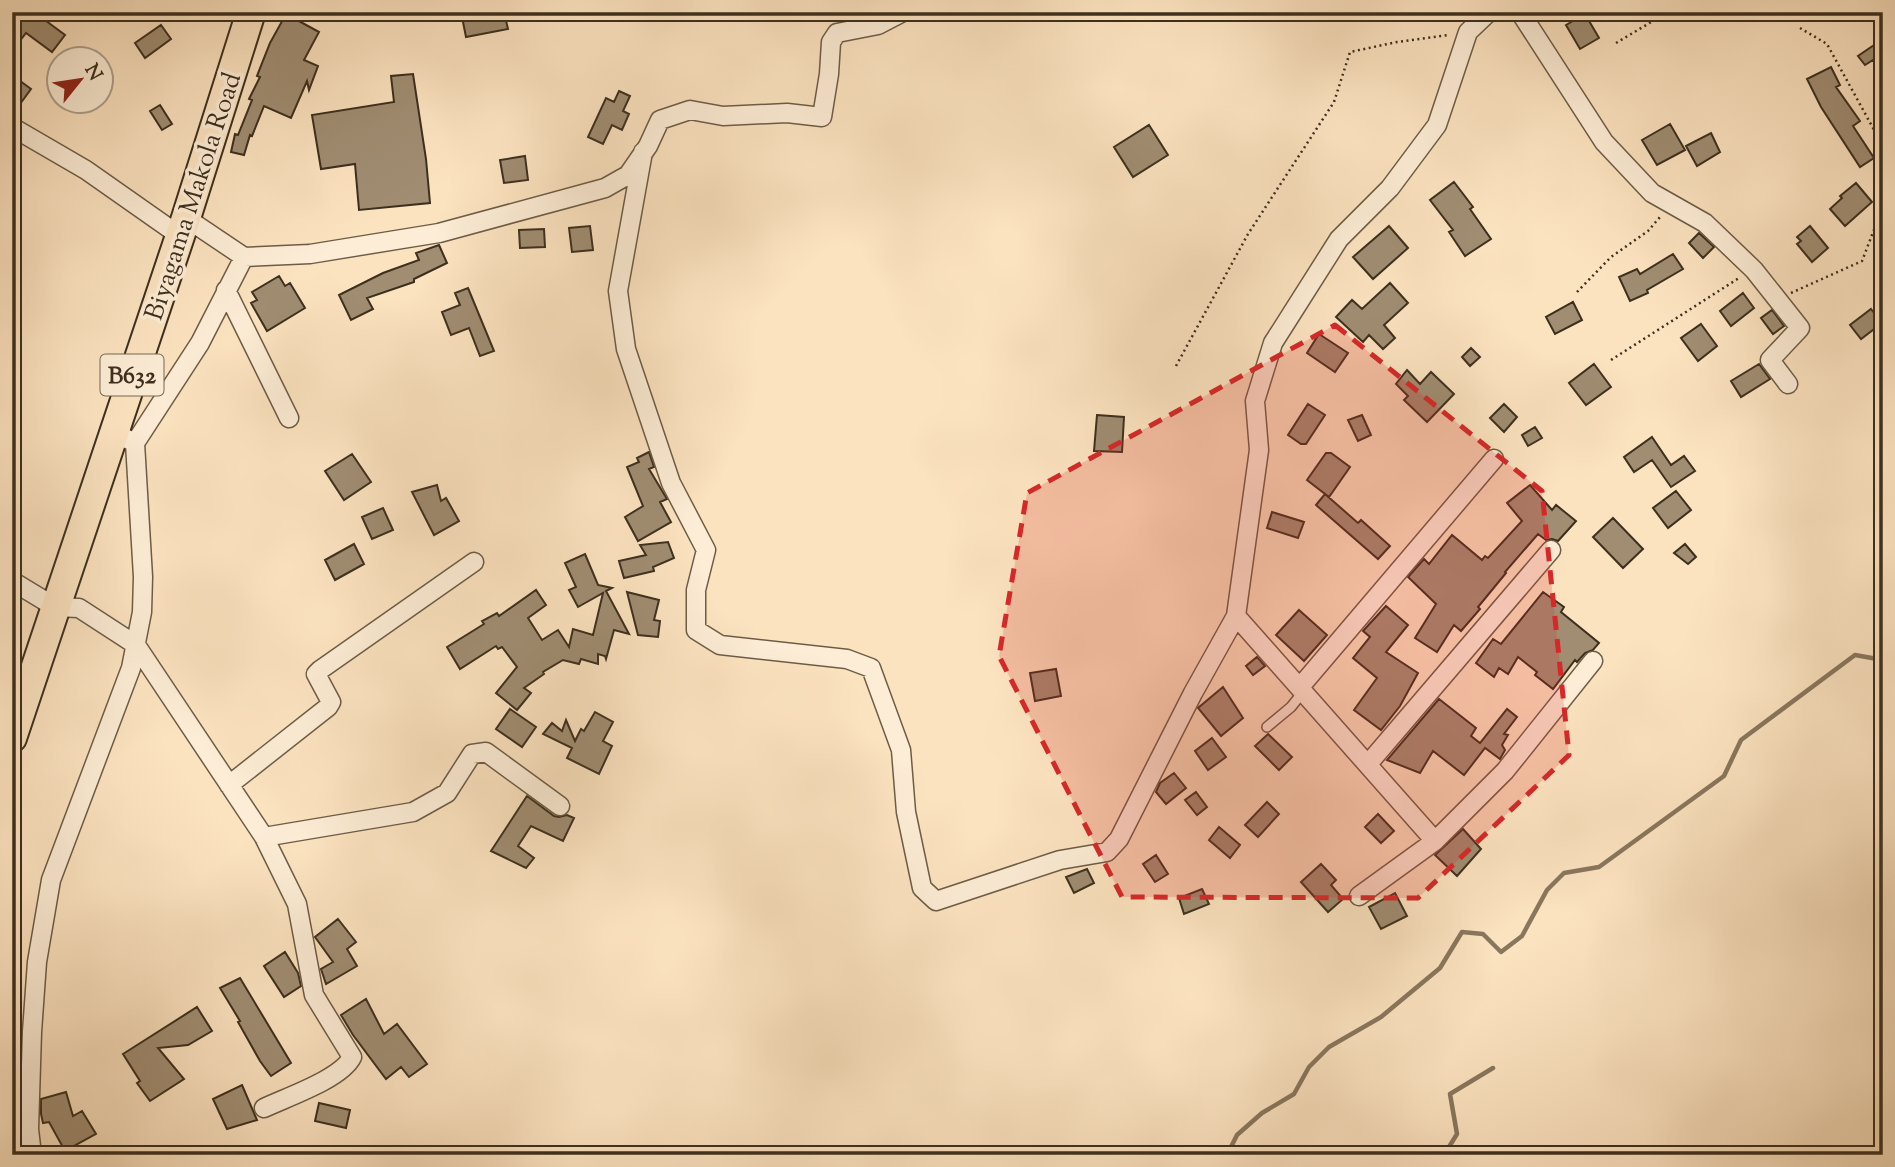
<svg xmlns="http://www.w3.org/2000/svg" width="1895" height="1167" font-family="'Sorts Mill Goudy',serif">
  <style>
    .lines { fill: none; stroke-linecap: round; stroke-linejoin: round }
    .stream { stroke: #89765e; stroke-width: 4.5 }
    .building { fill: #a08d72; stroke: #3d2f1e; stroke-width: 2 }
    .lane-casing { stroke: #6d5c46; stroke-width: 12 }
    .street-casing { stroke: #6d5c46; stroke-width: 21 }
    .primary-casing { stroke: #3d2f1e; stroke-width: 32 }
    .path { stroke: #3d2f1e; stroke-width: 2.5; stroke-dasharray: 2 3.5; stroke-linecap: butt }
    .lane { stroke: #fdedd6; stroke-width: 9 }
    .street { stroke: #fdedd6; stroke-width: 18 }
    .primary { stroke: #fce3c0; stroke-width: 28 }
    .marked { fill: #d62828; fill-opacity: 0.2; stroke: #d62828; stroke-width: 5; stroke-dasharray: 14 9; stroke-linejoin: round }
    .labels { text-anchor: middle; stroke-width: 7; stroke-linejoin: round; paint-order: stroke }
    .shield { fill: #fdedd6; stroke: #776855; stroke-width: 2 }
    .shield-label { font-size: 24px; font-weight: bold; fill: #3d2f1e }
    .street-label { font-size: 26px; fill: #3d2f1e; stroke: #fdedd6 }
  </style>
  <rect width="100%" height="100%" fill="#fce3c0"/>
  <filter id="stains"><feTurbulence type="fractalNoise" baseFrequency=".00286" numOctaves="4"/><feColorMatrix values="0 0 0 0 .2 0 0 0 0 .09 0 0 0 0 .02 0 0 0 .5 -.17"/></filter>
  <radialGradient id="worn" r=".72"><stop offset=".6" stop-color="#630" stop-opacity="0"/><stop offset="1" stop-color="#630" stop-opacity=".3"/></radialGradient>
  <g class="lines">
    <path class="stream" d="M1227 1155 1237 1135 1262 1113 1294 1094 1309 1067 1329 1047 1381 1017 1440 968 1462 932 1483 934 1501 952 1522 936 1547 890 1564 873 1599 867 1724 776 1741 740 1855 655 1883 660
      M1444 1155 1457 1134 1450 1094 1493 1068"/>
  </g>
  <path class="building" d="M12 12H34L65 35 52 52 26 33 12 51Z
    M489 12H504L508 29 466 37 462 17Z
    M286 14 319 32 304 60 318 66 309 90 307 81 291 118 264 106 252 136 250 135 244 155 231 152 235 134 238 135 252 100 249 99 260 77 257 76 270 43Z
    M1585 14 1599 38 1580 49 1566 25Z
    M161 25 171 39 145 58 135 43Z
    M1877 43 1883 50V71L1873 60 1865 65 1858 56Z
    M1831 67 1840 85 1836 87 1860 121 1853 126 1874 158 1860 167 1821 107 1807 79Z
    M413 74 426 159 430 203 359 210 355 164 321 169 312 115 394 102 391 76Z
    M12 75 31 89 12 115Z
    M619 91 630 96 623 111 629 114 622 130 612 125 603 144 588 137 606 98 614 102Z
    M160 105 172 124 162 130 150 111Z
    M1670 124 1685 150 1657 165 1642 140Z
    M1149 125 1168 155 1133 177 1114 147Z
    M1711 133 1720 152 1697 166 1686 146Z
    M525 156 528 180 504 183 500 160Z
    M1454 182 1473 207 1470 209 1491 239 1465 256 1449 232 1453 230 1430 200Z
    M1856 183 1872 202 1845 226 1830 209 1842 198 1840 196Z
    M590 226 593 250 572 252 569 228Z
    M1389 226 1408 248 1373 279 1353 257Z
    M1810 226 1828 248 1812 262 1797 244 1801 241 1797 237Z
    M544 229 545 247 520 248 519 230Z
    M1699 233 1714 247 1703 258 1689 243Z
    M439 245 447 263 414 279V282L367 298 373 309 351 320 339 295 383 273 419 260 416 253Z
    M1673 254 1683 269 1647 290 1648 293 1630 301 1619 277 1637 269 1640 274Z
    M279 276 285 286 290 283 305 308 267 331 251 303 257 300 252 292Z
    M1390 283 1408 303 1384 325 1395 338 1383 349 1369 335 1363 342 1336 317 1352 300 1362 309Z
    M468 288 494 351 480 356 469 328 451 335 442 312 460 305 455 293Z
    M1743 293 1754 308 1731 326 1720 311Z
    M1573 302 1582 320 1555 334 1546 317Z
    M1871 309 1882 323 1861 339 1850 325Z
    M1772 310 1784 326 1773 334 1761 318Z
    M1701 324 1717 346 1698 361 1681 338Z
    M1319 334 1348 353 1335 372 1307 353Z
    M1471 348 1480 357 1470 366 1462 357Z
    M1594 364 1611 387 1586 405 1569 383Z
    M1759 364 1770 379 1741 397 1731 381Z
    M1407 370 1420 384 1431 372 1454 394 1427 422 1404 400 1408 396 1396 384Z
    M1308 404 1325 415 1306 444H1301L1288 435Z
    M1504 404 1517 417 1504 432 1490 418Z
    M1097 415 1124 417 1122 452 1094 451Z
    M1362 415 1371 435 1358 441 1348 420Z
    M1535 427 1542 438 1528 446 1522 435Z
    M1652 437 1671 465 1684 456 1695 471 1671 487 1652 460 1634 472 1624 457Z
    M649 452 654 467 649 469 667 499 660 502 671 522 638 541 625 517 643 506 627 467 639 462 637 458Z
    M1326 453H1331L1350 467 1329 497 1307 480Z
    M352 454 371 482 344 500 325 471Z
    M437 485 441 501 446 498 459 521 434 535 412 492Z
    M1530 485 1552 510 1556 505 1576 521 1558 541 1552 539 1546 540 1538 534 1505 572 1506 573 1478 607 1480 609 1461 631 1454 625 1437 652 1415 638 1436 604 1408 577 1424 559 1429 564 1452 535 1482 560 1485 556 1488 558 1522 521 1507 503Z
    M1676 491 1691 510 1668 528 1653 508Z
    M1325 494 1358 523 1361 520 1390 546 1378 559 1316 505Z
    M383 508 393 530 372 539 362 517Z
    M1272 512 1304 522 1298 538 1267 528Z
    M1613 518 1643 549 1623 568 1593 537Z
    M668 542 674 558 653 567 654 571 624 578 619 561 646 555 640 545Z
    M354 544 364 564 335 580 325 560Z
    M1685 544 1696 557 1688 564 1674 553Z
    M585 554 598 585 612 588 606 591 629 634 614 630 606 659 605 656 598 654V664L581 659 579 664 563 660 543 672 544 674 524 688 531 693 517 710 496 693 517 667 502 647 498 649 496 646 460 669 447 647 484 624 482 621 497 613 499 616 536 590 546 605 528 618 542 640 558 630 569 647 573 629 593 635 603 593 578 607 569 590 576 587 565 563Z
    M627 592 659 600 654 620 660 621 658 637 638 635Z
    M1543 592 1564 607 1561 612 1599 643 1593 650 1585 653 1577 662 1575 660 1553 689 1535 675 1537 672 1518 657 1508 674 1499 668 1494 677 1476 663 1493 639 1501 644Z
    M1386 606 1408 625 1386 652 1418 673 1400 706 1381 730 1354 710 1377 678 1353 658 1370 637 1363 631Z
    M1299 610 1327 635 1304 661 1276 635Z
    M1257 657 1265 666 1253 675 1246 666Z
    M1056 669 1061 696 1035 701 1030 673Z
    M1223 687 1243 718 1221 736 1198 708Z
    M1439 699 1476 728 1471 736 1480 743 1507 709 1517 717 1504 734 1508 735 1502 745 1505 750 1500 759 1485 748 1464 775 1433 751 1420 773 1387 760Z
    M510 709 536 727 522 747 496 729Z
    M595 712 613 722 603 741 612 746 599 774 567 758 572 748 543 734 552 723 562 731 566 720 575 741 581 729 584 731Z
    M1268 734 1292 757 1279 770 1255 746Z
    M1212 738 1226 757 1208 770 1195 751Z
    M1174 773 1186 788 1166 804 1156 792 1160 783Z
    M1196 792 1207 807 1197 815 1185 800Z
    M527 796 554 816 559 817 567 815 574 818 563 841 531 826 518 846 534 858 526 868 491 851Z
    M1267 802 1279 814 1258 837 1245 825Z
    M1378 814 1394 831 1381 843 1365 827Z
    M1219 827 1240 845 1230 858 1209 840Z
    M1463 829 1481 849 1457 876 1435 855Z
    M1156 855 1168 874 1155 882 1143 864Z
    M1321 864 1336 880 1331 885 1343 899 1328 912 1301 882Z
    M1087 869 1094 883 1074 893 1066 877Z
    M1202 889 1209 904 1184 914 1179 898Z
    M1395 893 1407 916 1381 929 1369 907Z
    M338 919 356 942 347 949 357 966 326 984 321 969 333 962 315 937Z
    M285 952 298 973 301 986 284 997 264 966Z
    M240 978 291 1063 271 1076 260 1061 238 1022 240 1021 220 988Z
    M366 999 384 1034 397 1024 427 1064 409 1077 401 1067 386 1079 353 1035 341 1015Z
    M197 1007 212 1031 188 1045 158 1048 184 1079 150 1101 137 1083 140 1081 123 1054Z
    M242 1085 257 1120 227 1129 213 1099Z
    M66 1092 73 1116 82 1111 96 1134 65 1151 49 1122 43 1123 41 1114V1099Z
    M319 1103 350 1110 346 1128 315 1121Z"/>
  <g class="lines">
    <g class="lane-casing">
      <path id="lane" d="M1267 727 1291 707 1303 692"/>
    </g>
    <g class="street-casing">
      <path id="street" d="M1520 12 1604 142 1652 193 1705 223 1754 270 1800 328 1770 360 1788 384
        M12 127 86 170 180 236
        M643 152 618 291 626 349 671 483 706 550 696 590V630L720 645 847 659 871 668 901 750 906 812 922 888 936 901 1060 860 1107 852 1119 839 1193 693 1236 616
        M186 218 244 257 310 254 439 233 605 188 628 175 648 146 660 120 690 110 723 116 787 113 822 117 829 74 831 42 837 33 878 25 903 12
        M226 290 289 418
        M125 438 135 443 200 343 244 257
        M12 581 55 607 79 608 136 645 264 837 297 904 314 995 352 1057C341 1079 287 1097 264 1108
        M1300 687 1494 459
        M1368 764 1551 550
        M229 785 328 707 331 702 316 674 320 670 474 562
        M264 837 413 812 447 793 472 754 486 752 560 806
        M1435 841 1236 616 1259 450 1255 401 1273 343 1339 239 1390 188 1437 125 1468 32 1489 12
        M1359 896 1435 841 1505 771 1593 661
        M32 1155 29 1129 32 1032 37 962 51 880 131 668 142 612 143 577 135 443"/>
    </g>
    <g class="primary-casing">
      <path id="primary" d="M12 738 186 218 251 12"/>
    </g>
    <path class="path" d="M1800 28 1827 44 1879 139
      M1616 43 1668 12
      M1577 292 1611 257 1648 231 1660 217
      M1791 293 1862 261 1877 222 1883 214
      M1611 360 1739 278
      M1176 366 1248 234 1334 102 1350 52 1397 42 1449 35"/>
    <use href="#lane" class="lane"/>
    <use href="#street" class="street"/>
    <use href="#primary" class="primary"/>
  </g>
  <path class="marked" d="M1335 325 1542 491 1569 755 1418 898 1122 897 999 656 1027 493Z"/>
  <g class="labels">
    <rect class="shield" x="100.5" y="354.5" width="63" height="41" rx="5"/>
    <g class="shield-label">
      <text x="132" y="383">B632</text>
    </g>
    <g class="street-label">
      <text transform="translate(192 196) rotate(-72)" y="9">Biyagama Makola Road</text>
    </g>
  </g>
  <rect width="1895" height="1167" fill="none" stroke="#fce3c0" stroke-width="42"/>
  <rect x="14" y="14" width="1867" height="1139" fill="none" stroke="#3d2f1e" stroke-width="3.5"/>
  <rect x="21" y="21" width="1853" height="1125" fill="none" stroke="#3d2f1e" stroke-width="2"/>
  <g transform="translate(80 80) rotate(60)"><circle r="33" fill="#fdedd6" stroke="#b0a18c" stroke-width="2"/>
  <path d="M0-5L12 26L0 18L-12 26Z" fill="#8f2418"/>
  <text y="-10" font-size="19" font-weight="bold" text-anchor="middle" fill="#3d2f1e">N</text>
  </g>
  <rect width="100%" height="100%" filter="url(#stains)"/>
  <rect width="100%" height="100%" fill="url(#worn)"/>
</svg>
